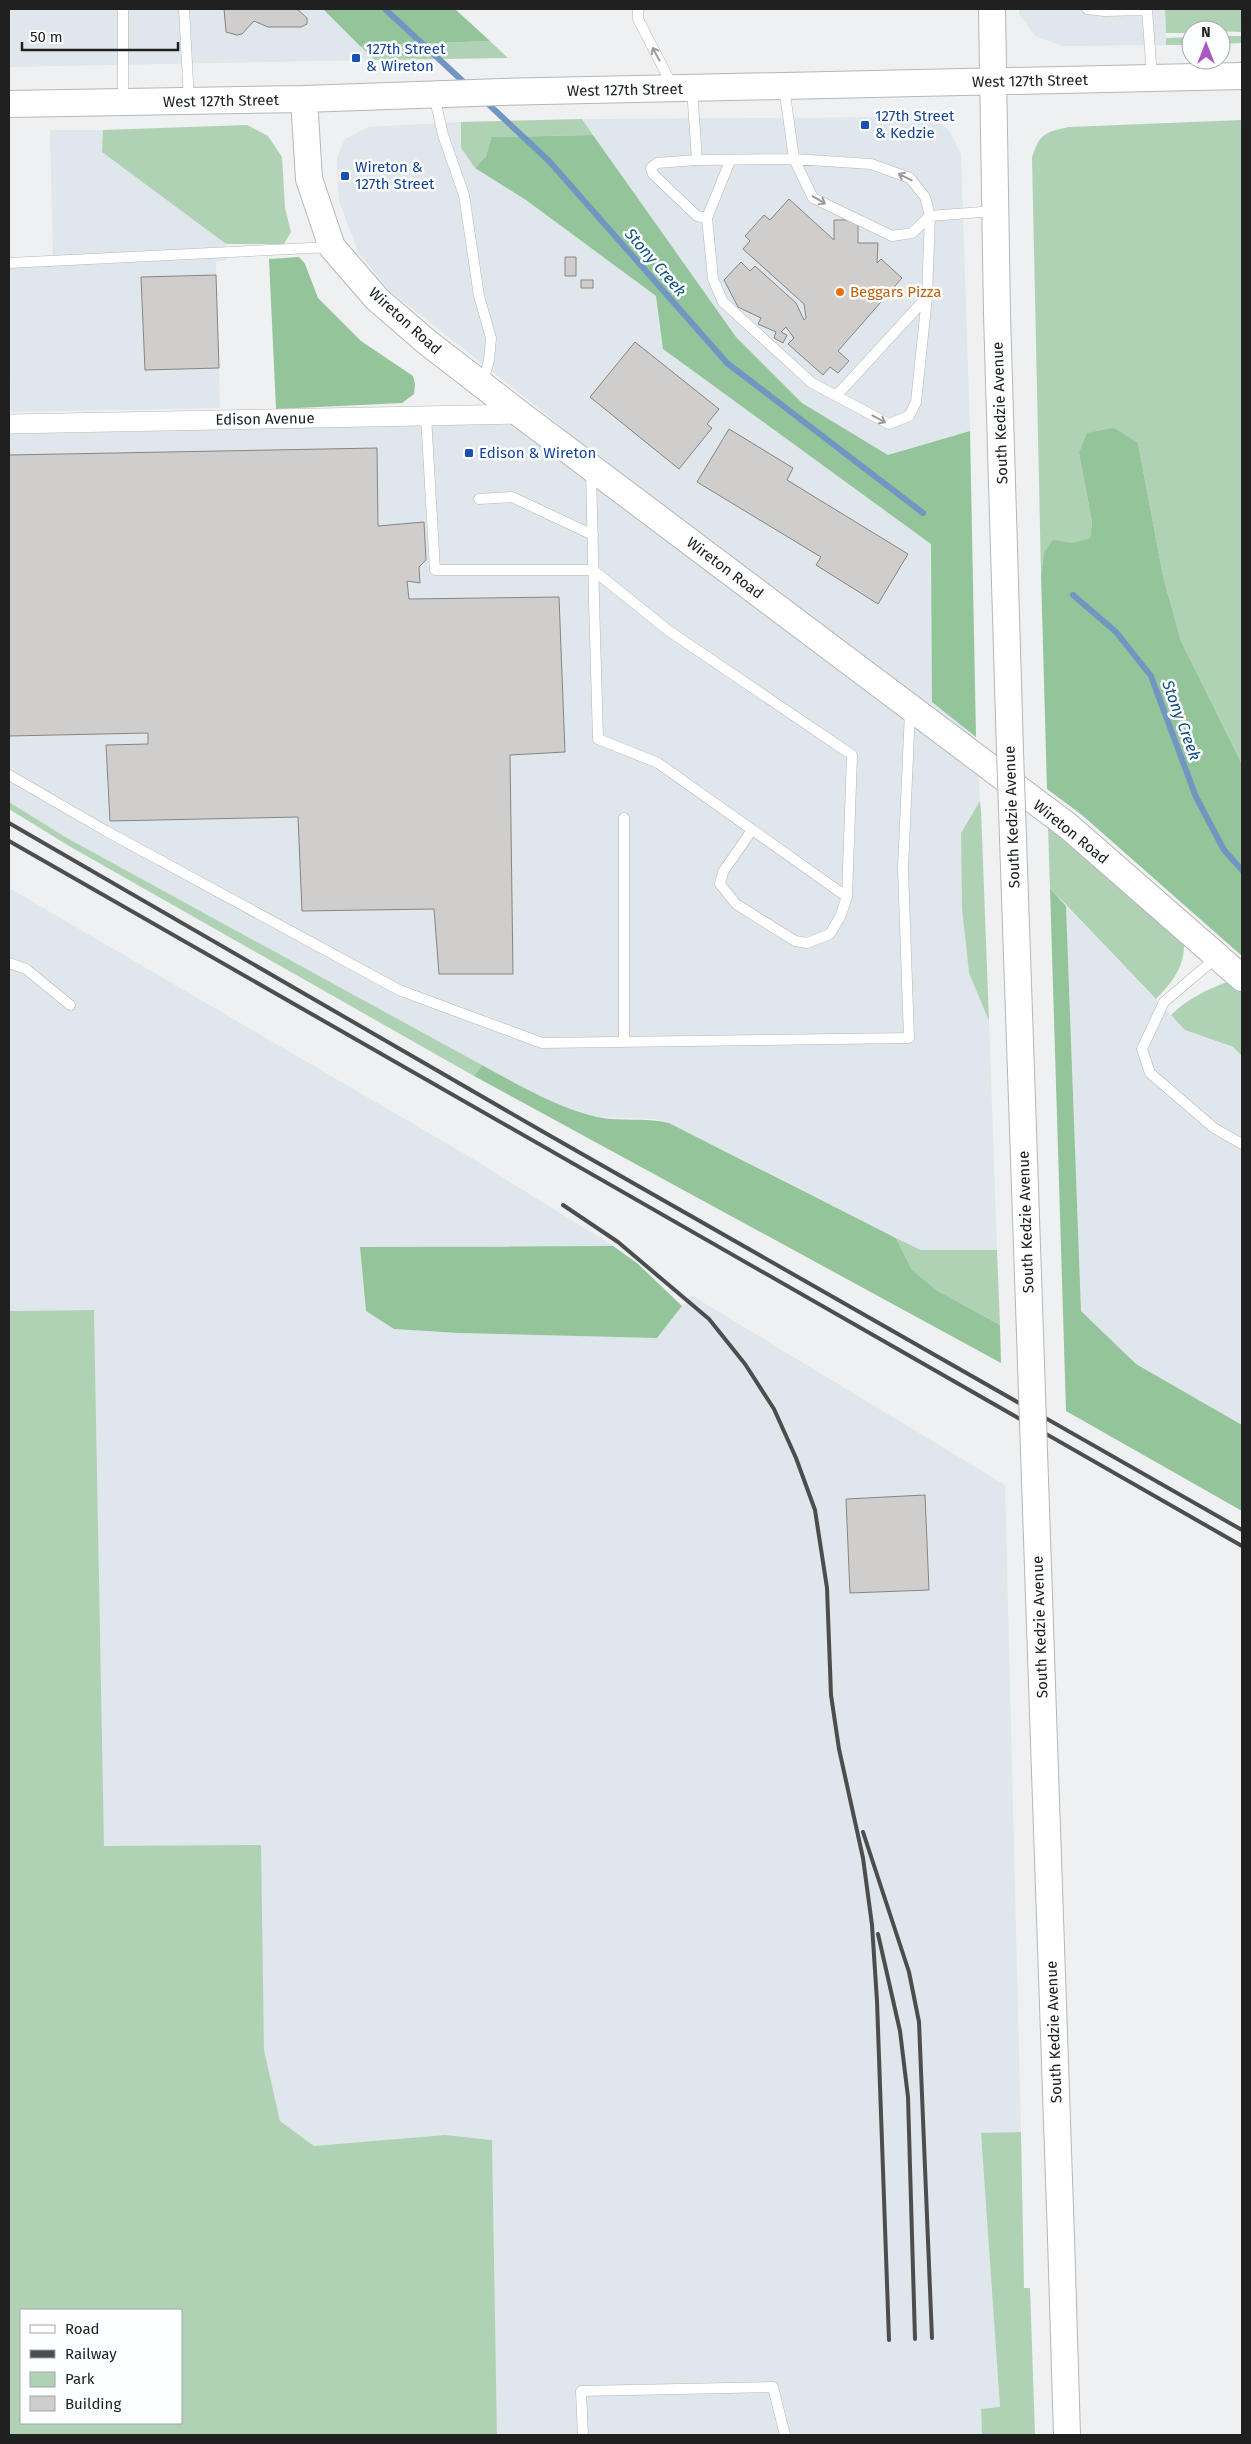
<svg xmlns="http://www.w3.org/2000/svg" width="1251" height="2444" font-family="'Fira Sans',sans-serif">
  <style>
    .built { fill: #dfe6ec }
    .green { fill: #b0d2b4; fill-rule: evenodd }
    .forest { fill: #94c49a }
    .lines { fill: none; stroke-linecap: round; stroke-linejoin: round }
    .stream { stroke: #6f97c2; stroke-width: 6 }
    .building { fill: #cfcecd; stroke: #868584 }
    .lane-casing { stroke: #b5b6b7; stroke-width: 11 }
    .street-casing { stroke: #b5b6b7; stroke-width: 20 }
    .secondary-casing { stroke: #b5b6b7; stroke-width: 28 }
    .lane { stroke: #fff; stroke-width: 10 }
    .street { stroke: #fff; stroke-width: 19 }
    .secondary { stroke: #fff; stroke-width: 26 }
    .rail { stroke: #4c4d4e; stroke-width: 4 }
    .secondary-bridge-casing { stroke: #b5b6b7; stroke-width: 28; stroke-linecap: butt }
    .secondary-bridge { stroke: #fff; stroke-width: 26 }
    .oneway { stroke: #9b9b9b }
    .transit-dot { fill: #1a4fb4; stroke: #fcfeff; stroke-width: 2 }
    .food-dot { fill: #e8710a; stroke: #fcfeff; stroke-width: 2 }
    .labels { text-anchor: middle; stroke-width: 5; stroke-linejoin: round; paint-order: stroke }
    .transit-label { font-size: 15px; fill: #164399; stroke: #fcfeff; text-anchor: start }
    .street-label { font-size: 15px; fill: #202021; stroke: #fcfeff }
    .food-label { font-size: 15px; fill: #c56008; stroke: #fcfeff; text-anchor: start }
    .water-label { font-size: 16px; font-style: italic; fill: #114d83; stroke: #fcfeff }
  </style>
  <rect width="100%" height="100%" fill="#eff0f1"/>
  <path class="built" d="M9 9H323L375 60 9 67Z
    M1019 9H1165L1166 45 1062 46 1035 36 1019 14Z
    M923 117 937 121 949 130 961 154 970 431 888 455 802 403 736 337 582 119Z
    M461 122 462 148 475 168 526 200 656 296 663 349 932 544V702L976 737 980 801 961 833 962 909 969 973 989 1021 997 1250H921L669 1123 654 1119 598 1117 550 1102 67 838 9 802V434L484 424 561 426 389 290 358 252 339 201 337 157 345 139 368 127Z
    M50 130H103L102 152 226 244V260L216 262 220 408 11 412 9 263 53 260Z
    M9 888 470 1157 613 1246 360 1247 366 1311 394 1329 458 1333 657 1338 691 1295 1005 1485 1021 2132 981 2133 1000 2407 981 2410 982 2435H497L492 2140 445 2135 314 2146 280 2121 264 2050 260 1846H104L94 1310 9 1311Z
    M1066 906 1185 1030 1233 1048 1242 1056V1425L1136 1364 1081 1311Z"/>
  <path class="green" d="M1165 9H1242V32L1191 30V33H1166Z
    M1221 36H1242V43L1221 44Z
    M1191 37V45H1166V38Z
    M490 41 508 58 375 60 360 46Z
    M582 119 593 135 493 137 486 156 475 168 461 148V122Z
    M1242 120V764L1181 641 1163 576 1138 443 1079 453 1092 522 1090 538 1044 553 1041 575 1032 158C1039 134 1045 132 1069 127Z
    M247 125 268 136 282 157 285 208 291 232 284 244H226L102 152 103 130Z
    M980 801 981 810 989 1021 969 973 962 909 961 833Z
    M9 802 67 838 482 1065 474 1076 69 846 9 809Z
    M1048 827 1184 933C1186 964 1177 977 1156 999L1050 888Z
    M1230 981 1242 991V1056L1233 1047 1185 1030 1171 1015C1188 998 1208 989 1230 981Z
    M896 1238 921 1250H997L1000 1325 938 1291 912 1270Z
    M94 1310 104 1846 261 1845 264 2050 280 2121 314 2146 445 2135 492 2140 497 2435H9V1311ZM21 2310H181V2423H21Z
    M1021 2132 1024 2288H1030L1035 2435H982L981 2409 1000 2407 981 2133Z"/>
  <path class="forest" d="M323 9H455L490 41 360 46Z
    M593 135 736 337 802 403 888 455 970 431 976 737 932 702 931 544 663 349 656 296 526 200 475 168 486 156 492 137Z
    M299 257 305 264 318 298 361 341 413 376 415 384 414 394 402 403 276 409 269 259Z
    M1114 428 1138 443 1163 576 1181 641 1242 764V956L1082 815 1047 789 1041 575 1044 553 1053 540 1073 543 1090 538 1092 522 1079 453 1087 433Z
    M1050 888 1066 906 1081 1311 1136 1364 1242 1425V1511L1066 1411Z
    M482 1065C519 1085 555 1107 597 1117 620 1122 645 1117 669 1123L896 1238 912 1270 938 1291 1000 1325 1001 1363 474 1076Z
    M613 1246 637 1263 682 1306 657 1338 458 1333 394 1329 366 1311 360 1247Z"/>
  <g class="lines">
    <path class="stream" d="M385 9 468 86
      M485 101 549 161 727 363 923 513
      M1073 595 1116 632 1151 676 1196 797 1224 850 1242 870"/>
  </g>
  <path class="building" d="M224 9H297L307 18V24L301 27H268L254 21 242 34 237 35 226 32Z
    M789 199 834 240V220H858V243H878L877 263 881 259 902 278 838 351 849 361 838 373 830 367 823 375 788 344 794 338 786 327 781 332 787 335 783 343 774 338 776 332 758 324 761 318 738 307 724 280 741 262 750 271 755 266 796 303 804 320 806 318 804 304 743 249 750 241 745 236 764 215 770 220Z
    M565 257H576V276H565Z
    M216 275 219 368 145 370 141 277Z
    M581 280H593V288H581Z
    M635 342 719 409 707 424 712 428 679 469 590 397Z
    M729 429 793 468 787 480 908 554 878 604 816 565 821 557 697 482Z
    M377 448 378 526 424 522 426 560 419 567 420 583 407 581 409 599 559 597 565 752 510 755 513 974H439L434 909 302 911 298 817 110 821 106 745 148 744V733L9 736V455Z
    M925 1495 929 1590 850 1593 846 1499Z"/>
  <g class="lines">
    <g class="lane-casing">
      <path id="lane" d="M184 9 189 100
        M638 9V19L673 87
        M1087 9 1104 11 1147 10
        M1147 9 1152 77
        M784 87 794 159 813 198 892 236 912 233 930 216 995 211
        M692 89 697 160
        M434 95 443 135 464 195 479 296 491 338 489 360 483 382
        M123 101V9
        M707 218 697 216 653 174 651 168 657 163 697 160 794 159 871 164 910 178 925 197 930 216 927 297 916 402 909 416 889 424 812 383 723 302 713 279 707 218 730 161
        M9 263 331 247
        M837 395 927 297
        M426 416 435 570H593L669 631 852 755 847 897 658 763 598 739C595 650 593 560 591 471
        M479 499 512 497 593 535
        M9 775 106 831 399 990 542 1043 909 1038 903 869 910 711
        M752 830 723 872 720 884 736 904 795 941 807 943 830 934 840 917 847 897
        M1217 957 1164 1002 1142 1049 1150 1073 1214 1128 1242 1144
        M9 963 26 969 70 1005
        M624 1042V818
        M583 2435 581 2391 773 2387 785 2435"/>
    </g>
    <g class="street-casing">
      <path id="street" d="M9 424 520 414"/>
    </g>
    <g class="secondary-casing">
      <path id="secondary" d="M992 9 997 314 1010 751
        M304 99 309 179 332 247 377 299 428 343 520 414 1068 826 1242 978
        M9 104 304 99 502 92 1242 76
        M1061 2238 1067 2435"/>
    </g>
    <use href="#lane" class="lane"/>
    <use href="#street" class="street"/>
    <use href="#secondary" class="secondary"/>
    <path class="rail" d="M9 823 547 1134 1242 1530
      M9 841 1242 1546
      M563 1205 618 1242 709 1319 745 1364 774 1409 796 1458 815 1510 827 1588 831 1695 839 1749 863 1858 872 1925 877 2001 889 2340
      M863 1832 909 1972 919 2022 932 2338
      M878 1934 900 2031 908 2097 915 2339"/>
    <g class="secondary-bridge-casing">
      <path id="secondary-bridge" d="M1010 751 1061 2238"/>
    </g>
    <use href="#secondary-bridge" class="secondary-bridge"/>
  </g>
  <defs><path id="oneway-shaft" d="M-6 0H5M1.5-3L5.5 0L1.5 3" fill="none" stroke-width="1.6" stroke-linecap="round" stroke-linejoin="round" transform="scale(1.25)"/></defs>
  <g class="oneway">
    <use href="#oneway-shaft" transform="translate(656 54) rotate(-118)"/>
    <use href="#oneway-shaft" transform="translate(905 177) rotate(-153)"/>
    <use href="#oneway-shaft" transform="translate(819 200) rotate(31)"/>
    <use href="#oneway-shaft" transform="translate(879 419) rotate(29)"/>
  </g>
  <g class="transit-dot">
    <rect x="351" y="53" width="10" height="10" rx="2.5"/>
    <rect x="860" y="120" width="10" height="10" rx="2.5"/>
    <rect x="340" y="171" width="10" height="10" rx="2.5"/>
    <rect x="464" y="448" width="10" height="10" rx="2.5"/>
  </g>
  <circle class="food-dot" cx="840" cy="292" r="5"/>
  <g class="labels">
    <g class="transit-label">
      <text x="366" y="54">127th Street<tspan x="366" dy="17">&amp; Wireton</tspan></text>
      <text x="875" y="121">127th Street<tspan x="875" dy="17">&amp; Kedzie</tspan></text>
      <text x="355" y="172">Wireton &amp;<tspan x="355" dy="17">127th Street</tspan></text>
      <text x="479" y="458">Edison &amp; Wireton</text>
    </g>
    <g class="street-label">
      <text transform="translate(1030 81) rotate(-1)" y="5">West 127th Street</text>
      <text transform="translate(625 90) rotate(-1)" y="5">West 127th Street</text>
      <text transform="translate(221 101) rotate(-1)" y="5">West 127th Street</text>
      <text transform="translate(405 321) rotate(42)" y="5">Wireton Road</text>
      <text transform="translate(1000 413) rotate(-92)" y="5">South Kedzie Avenue</text>
      <text transform="translate(265 419) rotate(-1)" y="5">Edison Avenue</text>
      <text transform="translate(725 568) rotate(37)" y="5">Wireton Road</text>
      <text transform="translate(1012 817) rotate(-92)" y="5">South Kedzie Avenue</text>
      <text transform="translate(1071 832) rotate(39)" y="5">Wireton Road</text>
      <text transform="translate(1026 1222) rotate(-92)" y="5">South Kedzie Avenue</text>
      <text transform="translate(1040 1627) rotate(-92)" y="5">South Kedzie Avenue</text>
      <text transform="translate(1054 2032) rotate(-92)" y="5">South Kedzie Avenue</text>
    </g>
    <g class="food-label">
      <text x="850" y="297">Beggars Pizza</text>
    </g>
    <g class="water-label">
      <text transform="translate(656 262) rotate(49)" y="6">Stony Creek</text>
      <text transform="translate(1182 720) rotate(70)" y="6">Stony Creek</text>
    </g>
  </g>
  <rect width="1251" height="2444" fill="none" stroke="#202021" stroke-width="20"/>
  <rect x="20" y="2309" width="162" height="115" fill="#fcfeff" stroke="#a4a5a6"/>
  <rect x="30" y="2325" width="25" height="8" fill="#ffffff" stroke="#a4a5a6"/>
  <text x="65" y="2334" font-size="15" fill="#202021">Road</text>
  <rect x="30" y="2350" width="25" height="8" fill="#4c4d4e" stroke="#a4a5a6"/>
  <text x="65" y="2359" font-size="15" fill="#202021">Railway</text>
  <rect x="30" y="2372" width="25" height="15" fill="#b0d2b4" stroke="#a4a5a6"/>
  <text x="65" y="2384" font-size="15" fill="#202021">Park</text>
  <rect x="30" y="2396" width="25" height="15" fill="#cfcecd" stroke="#a4a5a6"/>
  <text x="65" y="2409" font-size="15" fill="#202021">Building</text>
  <g transform="translate(1206 45)"><circle r="24" fill="#fcfeff" stroke="#a4a5a6"/>
  <path d="M0-4L9 19L0 12L-9 19Z" fill="#aa55c4"/>
  <text y="-8" font-size="14" font-weight="bold" text-anchor="middle" fill="#202021">N</text>
  </g>
  <path d="M22 42v8h156v-8" fill="none" stroke="#202021" stroke-width="2.5"/>
  <text x="30" y="42" font-size="15" fill="#202021" stroke="#fcfeff" stroke-width="4" paint-order="stroke">50 m</text>
</svg>
